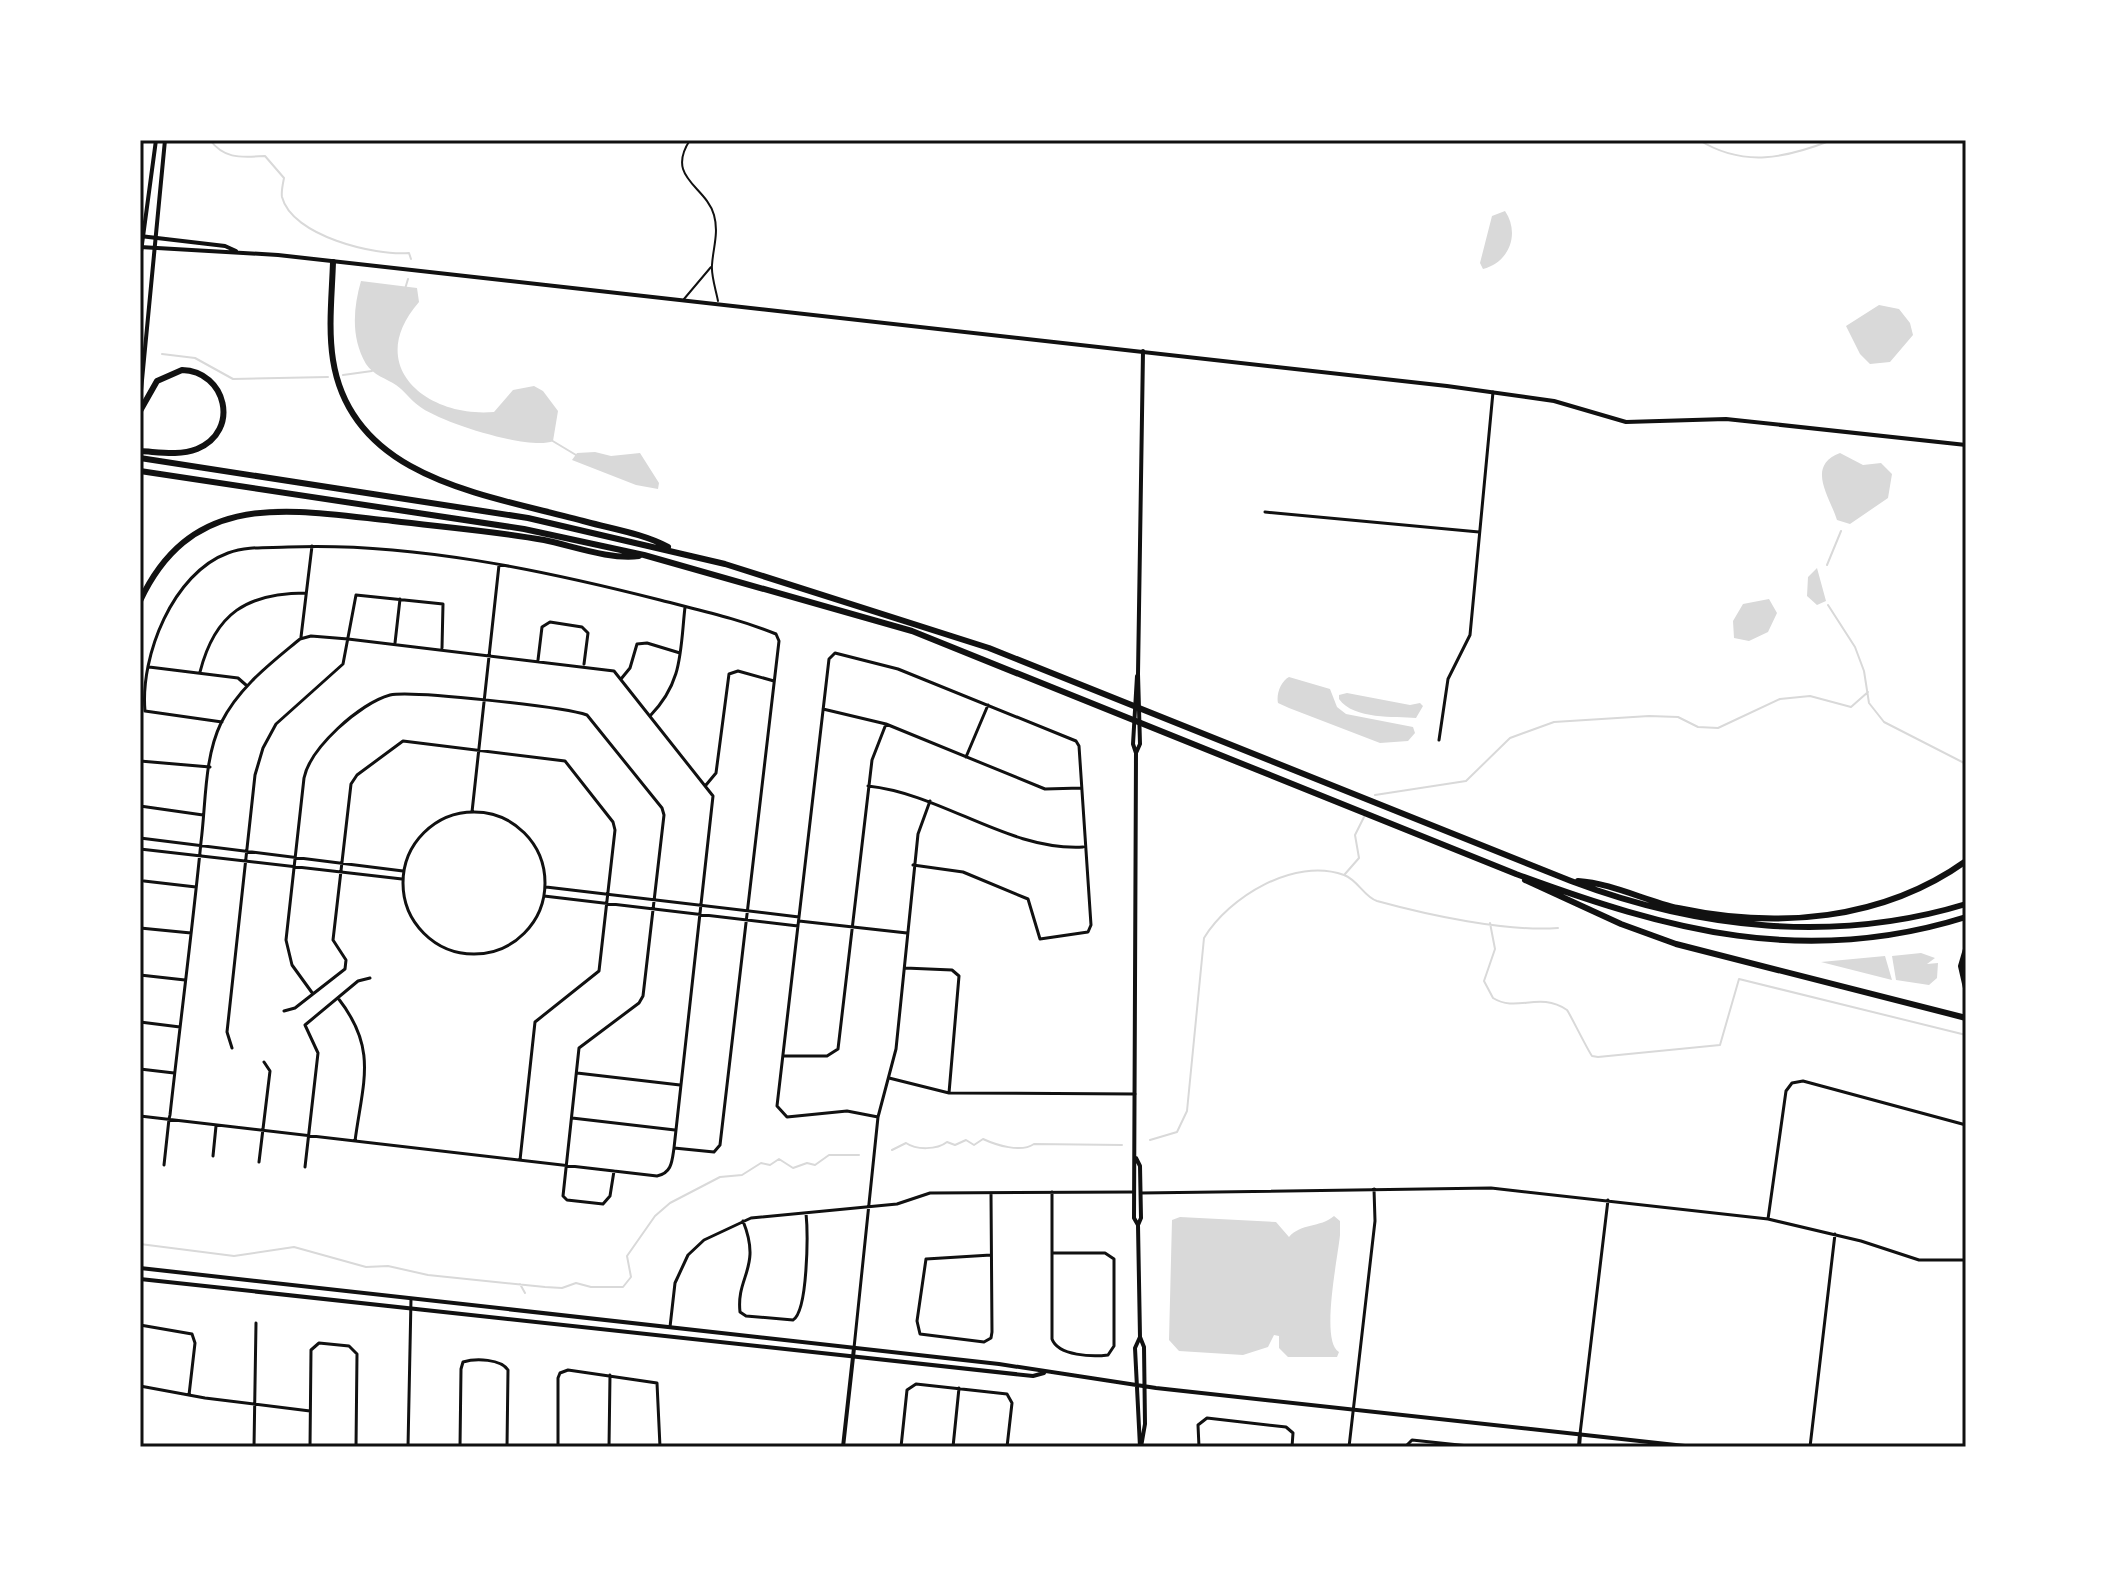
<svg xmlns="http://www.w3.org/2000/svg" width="2106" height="1587" font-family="Jost,sans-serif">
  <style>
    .water { fill: #d9d9d9 }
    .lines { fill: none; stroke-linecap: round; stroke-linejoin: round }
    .stream { stroke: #d9d9d9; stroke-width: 2 }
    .service { stroke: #111; stroke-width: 2 }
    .minor { stroke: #111; stroke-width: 3 }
    .tertiary { stroke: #111; stroke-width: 4 }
    .secondary { stroke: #111; stroke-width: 4 }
    .motorway { stroke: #111; stroke-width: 6 }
    .neatline { fill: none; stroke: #111; stroke-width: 3 }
  </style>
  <rect width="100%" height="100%" fill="#fff"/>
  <path class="water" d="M1505 211C1520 233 1510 262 1483 269L1480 263 1492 216Z
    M361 281 417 288 419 302C363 366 427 418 494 412L513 390 534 386 543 391 558 411 553 441C530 451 439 422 419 406 410 400 405 391 396 385 387 379 373 375 366 364 351 338 353 309 361 281Z
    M1879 305 1899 309 1910 323 1913 335 1890 362 1870 364 1860 354 1846 326Z
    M595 452 611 456 640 453 659 483 658 489 636 485 572 460 577 453Z
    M1840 453 1863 465 1881 463 1892 474 1888 498 1850 524 1837 520C1829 495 1806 466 1840 453Z
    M1817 568 1826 601 1817 605 1807 596 1808 577Z
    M1769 599 1777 613 1768 632 1749 641 1734 638 1733 621 1743 604Z
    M1289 677 1330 689 1337 707 1346 714 1413 727 1415 733 1408 741 1380 743 1289 708 1278 703C1276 694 1281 681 1289 677Z
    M1347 693 1410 705 1420 703 1423 706 1416 718C1395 716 1354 720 1339 699V695Z
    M1921 953 1935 958 1927 964 1938 963 1937 978 1929 985 1896 980 1892 956Z
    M1885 956 1892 980 1821 962Z
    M1334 1216 1340 1221V1235C1338 1257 1320 1342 1339 1352L1337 1357H1288L1279 1348V1336L1274 1335 1268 1347 1243 1355 1179 1351 1169 1340 1172 1220 1180 1217 1276 1222 1289 1237C1301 1223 1320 1228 1334 1216Z"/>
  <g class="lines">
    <path class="stream" d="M210 140C225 160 242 157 265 156L284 178C283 183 281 192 282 197 292 236 375 256 409 253L411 259
      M1699 140C1744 168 1786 158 1832 140
      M405 289 408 279
      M162 354 195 358 233 379 328 377
      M343 375 372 371
      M551 440 576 455
      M1827 565 1841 531
      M1828 605 1855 647 1864 671 1869 703 1884 722 1966 764
      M1375 795 1466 781 1510 738 1554 722 1649 716 1678 717 1698 727 1718 728 1780 699 1810 696 1851 707 1868 692
      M1345 874 1359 858 1355 835 1364 817
      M1490 923 1495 949 1484 981 1493 998C1517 1013 1539 991 1567 1010 1569 1012 1587 1049 1592 1056L1598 1057 1720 1045 1739 979 1966 1035
      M1150 1140 1177 1132 1187 1111 1204 938C1229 897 1294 857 1344 875 1358 880 1364 897 1377 901 1428 915 1506 932 1558 928
      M892 1150 906 1143C916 1150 937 1150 947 1142L955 1145 966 1140 974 1145 983 1139C996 1145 1021 1153 1034 1144L1122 1145
      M140 1244 234 1256 294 1247 366 1267 388 1266 428 1275 545 1287 562 1288 576 1283 591 1287H623L631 1277 627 1256 655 1216 670 1203 720 1177 742 1175 761 1163 770 1165 779 1159 793 1168 807 1163 815 1165 829 1155H859
      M520 1284 525 1293"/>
    <path class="service" d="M690 140C665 178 706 186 714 215 719 233 713 248 712 265 711 276 716 290 718 301
      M684 299 711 267"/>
    <path class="minor" d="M1265 512 1479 532
      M301 637 312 546
      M395 643 400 599
      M538 660 542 627 550 622 582 627 588 633 584 664
      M149 667 238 678 246 685
      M200 672C215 613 247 593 306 593
      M621 679 630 668 637 644 647 643 680 653
      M823 709 886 724 1045 789 1081 788
      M650 716C683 682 680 652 685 607
      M222 722 145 711C140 656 173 573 228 553 247 546 268 548 288 547 410 542 542 570 660 600 698 610 740 619 776 634L779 641 720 1145 714 1152 674 1148
      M1439 740 1448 679 1470 635 1493 392
      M966 757 988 705
      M140 761 210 767
      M706 785 716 773 729 674 738 671 774 681
      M868 786C943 794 1008 851 1083 847
      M140 806 203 815
      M403 883a71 71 0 1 1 142 0a71 71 0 1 1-142 0Z
      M472 812 499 565
      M140 838 403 871
      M140 849 402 879
      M144 881 196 887
      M546 887 799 917
      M544 896 798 926
      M799 921 907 933
      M140 928 191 933
      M905 968 952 970 959 976 949 1093
      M140 975 185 980
      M313 994 292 965 286 940 304 778C310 748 360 703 390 695 411 690 564 707 587 715L662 808 664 815 643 996 639 1003 579 1048 563 1196 567 1200 603 1204 610 1196 614 1171
      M338 998C378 1049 363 1081 355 1141
      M284 1011 295 1008 345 969 346 960 333 940 351 784 357 775 403 741 565 761 613 822 615 830 599 971 535 1022 520 1160
      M140 1022 180 1027
      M232 1048 227 1032 255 775 263 748 276 724 343 664 356 595 443 604 442 648
      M783 1056H827L838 1049 872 760 886 724
      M140 1069 174 1073
      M577 1073 680 1085
      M889 1078 949 1093 1135 1094
      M140 1116C313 1135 485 1156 657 1176 672 1173 672 1161 674 1148L713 796 614 671 348 639 311 636 300 639C270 664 239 687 221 723 204 758 206 804 201 842 192 933 180 1024 170 1115L169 1119 164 1165
      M878 1117 847 1111 787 1117 777 1106 829 659 835 653 898 669 1076 741 1079 746 1091 925 1088 932 1040 939 1028 899 963 872 913 865
      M572 1118 675 1130
      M213 1156 216 1126
      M259 1162 270 1071 264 1062
      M305 1167 318 1053 305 1025 358 981 370 978
      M1052 1192V1339C1058 1356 1093 1357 1108 1355L1114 1346V1259L1105 1253H1053
      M991 1193 992 1332 991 1338 984 1342 920 1334 917 1321 926 1259 991 1255
      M1141 1193 1491 1188 1768 1219 1861 1241 1919 1260H1966
      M1768 1219 1786 1091 1792 1083 1803 1081 1966 1125
      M743 1221C762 1268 736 1276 740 1312L746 1316 793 1320C808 1311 808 1233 806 1213
      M140 1325 192 1334 195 1343 189 1395
      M670 1327 675 1283 688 1255 704 1240 751 1218 897 1204 930 1193 1134 1192
      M854 1348 878 1117 896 1049 918 834 930 801
      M140 1386 205 1398 310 1411
      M1580 1434 1608 1200
      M140 1446 146 1447
      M254 1447 256 1323
      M310 1447 311 1350 319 1343 349 1346 357 1354 356 1447
      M408 1447 411 1299
      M460 1447 461 1369 463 1362C476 1358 501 1359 508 1370L507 1447
      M558 1447V1378L560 1373 568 1370 657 1383 660 1447
      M609 1447 610 1375
      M901 1447 907 1390 916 1384 1007 1394 1012 1403 1007 1447
      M953 1447 959 1388
      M1199 1447 1198 1425 1207 1418 1286 1427 1293 1433 1292 1447
      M1349 1447 1375 1221 1374 1189
      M1405 1447 1412 1440 1478 1447
      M1810 1447 1835 1234"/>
    <path class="tertiary" d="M140 236 225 246 236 251
      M140 247 278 255 1447 386 1554 401 1626 422 1726 419 1966 445
      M843 1447 854 1348
      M1579 1447 1580 1434"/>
    <path class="secondary" d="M140 259 156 140
      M140 401 165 140
      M1136 753 1133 744 1137 676
      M1136 1158 1140 1166 1141 1218 1138 1225
      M140 1268 999 1364 1156 1388 1694 1447
      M140 1279 1033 1376 1044 1373
      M1140 1447 1135 1348 1140 1337
      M1141 1447 1145 1424 1144 1347 1140 1337 1138 1225 1134 1218 1136 753 1140 744 1138 674 1143 351"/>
    <path class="motorway" d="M333 262C332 294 328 328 333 360 352 481 490 495 587 522 613 529 644 534 668 547
      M140 411 157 381 182 370C226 371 241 431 197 449 179 456 159 452 140 451
      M140 458 528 518 725 564 989 648 1571 881C1698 929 1835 944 1966 904
      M140 471 524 529 644 555 912 631 1516 874C1668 930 1804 968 1966 917
      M140 601C193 488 290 510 393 521 443 527 494 531 544 540 573 546 610 560 639 556
      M1525 880 1621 924 1676 944 1966 1018
      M1578 881C1611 883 1646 901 1678 908 1777 929 1882 921 1966 861
      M1966 949 1961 966 1966 988"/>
  </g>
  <rect width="2106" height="1587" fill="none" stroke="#ffffff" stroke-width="284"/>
  <rect x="142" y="142" width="1822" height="1303" class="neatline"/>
</svg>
